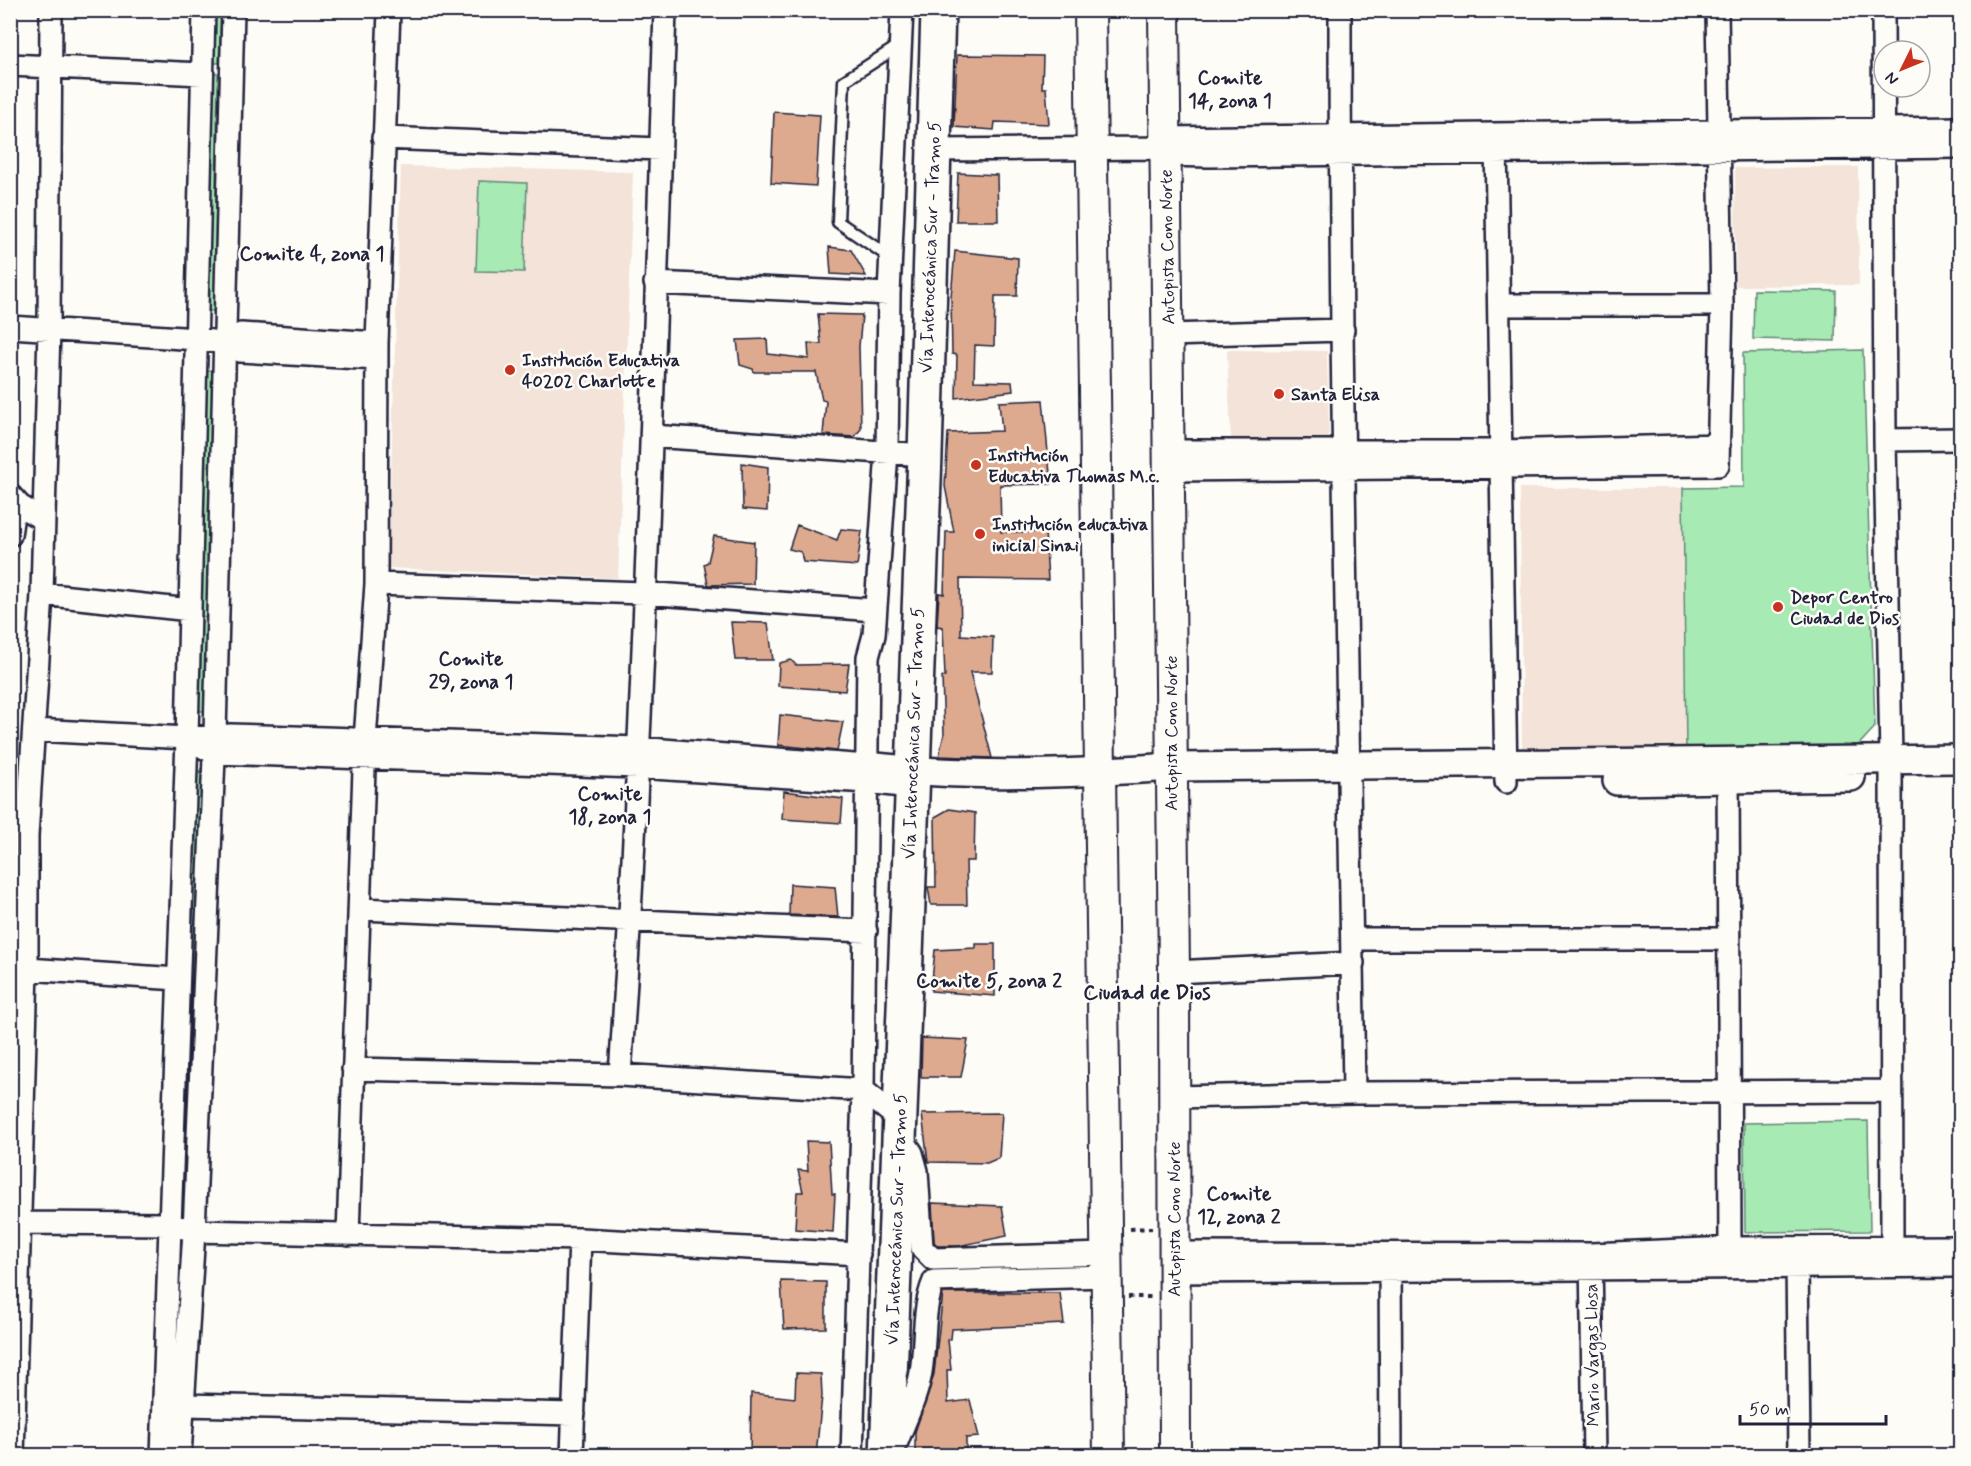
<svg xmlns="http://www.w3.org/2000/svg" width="1971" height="1466" font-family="Mynerve,sans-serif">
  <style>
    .built { fill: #f3e3d8 }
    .green { fill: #a7eab4; stroke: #648678; stroke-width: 1.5 }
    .building { fill: #ddaa8f; stroke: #22223b; stroke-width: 1.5 }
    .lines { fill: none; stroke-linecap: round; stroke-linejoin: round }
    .service-casing { stroke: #22223b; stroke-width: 15 }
    .minor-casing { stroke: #22223b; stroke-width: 26 }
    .tertiary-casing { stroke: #22223b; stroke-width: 32 }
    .secondary-casing { stroke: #22223b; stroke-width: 34 }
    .trunk-casing { stroke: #22223b; stroke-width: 38 }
    .path { stroke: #22223b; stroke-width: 4; stroke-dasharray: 4.5 4.5; stroke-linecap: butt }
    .service { stroke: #fdfcf7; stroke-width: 10 }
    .minor { stroke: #fdfcf7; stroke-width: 21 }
    .tertiary { stroke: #fdfcf7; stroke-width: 27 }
    .secondary { stroke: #fdfcf7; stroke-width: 30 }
    .trunk { stroke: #fdfcf7; stroke-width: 33 }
    .poi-dot { fill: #c8321e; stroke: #fdfcf7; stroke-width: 2 }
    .labels { text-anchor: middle; stroke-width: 5; stroke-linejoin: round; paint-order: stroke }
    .street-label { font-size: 18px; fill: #22223b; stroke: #fdfcf7 }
    .poi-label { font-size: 18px; font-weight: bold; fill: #22223b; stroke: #fdfcf7; text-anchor: start }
    .neighbourhood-label { font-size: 20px; font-weight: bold; fill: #22223b; stroke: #fdfcf7 }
    .quarter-label { font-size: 21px; font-weight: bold; fill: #22223b; stroke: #fdfcf7 }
  </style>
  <rect width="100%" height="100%" fill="#fdfcf7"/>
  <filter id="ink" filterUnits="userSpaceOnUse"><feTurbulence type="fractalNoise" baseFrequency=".0167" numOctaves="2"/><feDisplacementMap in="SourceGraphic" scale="12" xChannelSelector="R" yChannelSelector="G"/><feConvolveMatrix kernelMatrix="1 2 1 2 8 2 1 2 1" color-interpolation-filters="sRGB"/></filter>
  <g filter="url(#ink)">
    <path class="built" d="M401 166 633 172 618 578 388 568Z
      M1858 167 1859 285 1736 286 1735 168Z
      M1227 350 1327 351 1329 440 1231 438Z
      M1520 488H1683L1686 749 1522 750Z"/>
    <path class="green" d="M213 11H221L219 63H212Z
      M211 73H218L214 311H207Z
      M479 181 527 183 524 272 476 271Z
      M1754 290 1836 291 1835 341 1753 339Z
      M1863 350 1875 727 1853 751 1686 749 1683 488 1744 487 1743 353Z
      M206 370H214L207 617 199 616Z
      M199 622H207L204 711H195Z
      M194 771H202L186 1200H180Z
      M1868 1121 1870 1231 1745 1232 1744 1123Z"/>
    <path class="building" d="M957 55 1043 56 1042 88H1046L1049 124 995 122 994 130 954 127Z
      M774 112 820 115 816 186 771 183Z
      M958 173 997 175 998 221H956Z
      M829 247 851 250 866 276 831 274Z
      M955 251 1018 258 1017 296H995L994 346 975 345 974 381 1012 382 1013 391 956 398 957 355 952 354 951 297Z
      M818 314 862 315 859 346 861 429 854 437 823 435 826 401 822 400 816 372H754L753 369 740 365 737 340 767 339 768 354 809 359 808 343 821 344Z
      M1043 400 1051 484 1000 485 1001 532H1045L1048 580 960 579 961 635 993 637 992 672H970L992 758 939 756 944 734 942 677H945L943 627 937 626 939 593 944 594 946 532H954L945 486 948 433 1002 431 999 402Z
      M742 463 768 467 767 511 743 509Z
      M797 525 837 540 841 529 862 531 857 566 803 562 801 552 789 549Z
      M714 536 754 542 753 584 708 585 704 564 708 562Z
      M731 622 768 623 773 660H735Z
      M791 660 796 665 849 664 845 691 778 686 779 663Z
      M780 715 843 722 837 751 778 745Z
      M784 791 843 799 841 823 782 819Z
      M949 809 975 813 974 861H966L967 905H931L928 887H936L935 817Z
      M790 884 835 887 838 917 789 915Z
      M976 944H995V996L931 991 935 950 976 948Z
      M922 1038 968 1040 961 1077H921Z
      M1002 1113 999 1158 987 1163 928 1162 922 1114Z
      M806 1141 829 1142 832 1194H835L833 1232 795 1229 797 1192H803L798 1170 808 1171Z
      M932 1203 1002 1206 1007 1236 958 1246H938L934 1242Z
      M781 1281 826 1282V1328L784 1329Z
      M943 1293H1060L1064 1324 952 1329 951 1339 948 1340 951 1370H947L948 1403 970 1400 979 1437 966 1438V1455H915V1432L934 1374Z
      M796 1373 821 1374 822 1396 816 1455H750L751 1393 795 1398Z"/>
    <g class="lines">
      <g class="service-casing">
        <path id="service" d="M891 258 838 222 844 81 900 45"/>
      </g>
      <g class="minor-casing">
        <path id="minor" d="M1340 10C1340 371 1349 732 1354 1093
          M1883 10 1885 440 1891 758 1892 1247
          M10 65 202 74
          M383 138 660 149
          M1496 141 1506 782
          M1154 147 1166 138 1960 128
          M932 150 1152 148 1165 155 1209 156 1960 147
          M655 283 889 294
          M1499 305H1722
          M10 327 198 339 224 343 240 351 377 359
          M1168 335 1343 330
          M224 343 241 334 377 343
          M652 436 925 455
          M1885 440 1960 439
          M1169 451H1502L1719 445
          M1169 470 1718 465 1722 305 1717 10
          M10 495 20 506 44 520
          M10 535 15 501
          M376 584 644 593 875 610
          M42 594 190 610
          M34 730 187 738 231 735 638 748 867 766
          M203 747 214 753 638 767 867 782 910 787
          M1728 766 1730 1248
          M361 909 866 931
          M1354 939H1728
          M27 969 178 979
          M1174 972 1353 963
          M353 1069 620 1075 863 1090 900 1120
          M620 1075C644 720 654 365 665 10
          M1174 1097 1354 1093 1890 1091
          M902 1138 912 1153 917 1171 922 1248 933 1259 1106 1254
          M21 1223 170 1224 194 1231 580 1239 859 1254
          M348 1235 365 740 376 584 377 343 389 10
          M1174 1253 1591 1254 1730 1248 1960 1247
          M1591 1255 1594 1456
          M1797 1256 1799 1456
          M1390 1258 1391 1456
          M1174 1272 1960 1266
          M184 1405 574 1414
          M895 1447C904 1422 917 1398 921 1372 926 1342 922 1309 934 1281L1106 1276
          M13 1456 27 969V836L42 594 49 329 51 10
          M162 1456 187 738 204 10
          M180 1456 194 1231 215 734 233 10
          M572 1456 580 1239
          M852 1456 863 1090 868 657 874 635 887 452 889 294 902 10"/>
      </g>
      <g class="tertiary-casing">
        <path id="tertiary" d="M867 766C967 778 1071 774 1171 767L1960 759
          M1617 781 1851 777"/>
      </g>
      <g class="secondary-casing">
        <path id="secondary" d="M1090 10 1109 1456
          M1164 10 1174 972 1175 1456"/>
      </g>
      <g class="trunk-casing">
        <path id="trunk" d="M887 1456 925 455 938 10"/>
      </g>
      <path class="path" d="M1130 1229 1152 1228
        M1128 1297H1151"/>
      <use href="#service" class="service"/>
      <use href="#minor" class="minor"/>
      <use href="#tertiary" class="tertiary"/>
      <use href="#secondary" class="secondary"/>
      <use href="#trunk" class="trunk"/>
    </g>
  </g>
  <g class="poi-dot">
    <circle cx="510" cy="370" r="6"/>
    <circle cx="1279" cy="394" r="6"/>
    <circle cx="976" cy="465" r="6"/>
    <circle cx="980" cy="534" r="6"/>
    <circle cx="1778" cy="607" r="6"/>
  </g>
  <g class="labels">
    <g class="street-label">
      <text transform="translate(930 247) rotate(-88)" y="6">Vía Interoceánica Sur - Tramo 5</text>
      <text transform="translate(1167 247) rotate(-91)" y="6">Autopista Cono Norte</text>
      <text transform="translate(913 733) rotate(-88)" y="6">Vía Interoceánica Sur - Tramo 5</text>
      <text transform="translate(1171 733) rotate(-90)" y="6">Autopista Cono Norte</text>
      <text transform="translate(896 1219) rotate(-88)" y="6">Vía Interoceánica Sur - Tramo 5</text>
      <text transform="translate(1174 1219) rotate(-90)" y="6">Autopista Cono Norte</text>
      <text transform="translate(1592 1355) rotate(-91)" y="6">Mario Vargas Llosa</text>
    </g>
    <g class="poi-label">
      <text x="522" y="366">Institución Educativa<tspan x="522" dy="21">40202 Charlotte</tspan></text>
      <text x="1291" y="400">Santa Elisa</text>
      <text x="988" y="461">Institución<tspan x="988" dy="21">Educativa Thomas M.c.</tspan></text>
      <text x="992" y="530">Institución educativa<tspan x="992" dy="21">inicial Sinai</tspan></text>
      <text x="1790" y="603">Depor Centro<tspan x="1790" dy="21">Ciudad de Dios</tspan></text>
    </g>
    <g class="neighbourhood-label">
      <text x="1230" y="84">Comite<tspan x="1230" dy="23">14, zona 1</tspan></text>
      <text x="312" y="260">Comite 4, zona 1</text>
      <text x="471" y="665">Comite<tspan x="471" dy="23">29, zona 1</tspan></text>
      <text x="610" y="800">Comite<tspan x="610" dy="23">18, zona 1</tspan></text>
      <text x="989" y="987">Comite 5, zona 2</text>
      <text x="1239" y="1200">Comite<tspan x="1239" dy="23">12, zona 2</tspan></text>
    </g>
    <g class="quarter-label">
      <text x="1147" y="999">Ciudad de Dios</text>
    </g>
  </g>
  <rect width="1971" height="1466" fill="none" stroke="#fdfcf7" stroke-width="36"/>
  <rect x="18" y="18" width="1935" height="1430" fill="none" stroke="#22223b" stroke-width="2" filter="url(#ink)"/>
  <g transform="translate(1902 69) rotate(227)"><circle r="28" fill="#fdfcf7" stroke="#a5a5ac" stroke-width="1.5"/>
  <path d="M0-4.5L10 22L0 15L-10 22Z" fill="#c8321e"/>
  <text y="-9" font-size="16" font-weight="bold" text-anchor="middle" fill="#22223b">N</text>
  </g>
  <path d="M1740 1415v9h146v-9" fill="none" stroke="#22223b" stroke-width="3"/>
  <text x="1749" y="1415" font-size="18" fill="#22223b" stroke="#fdfcf7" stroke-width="4.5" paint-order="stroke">50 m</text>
</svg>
